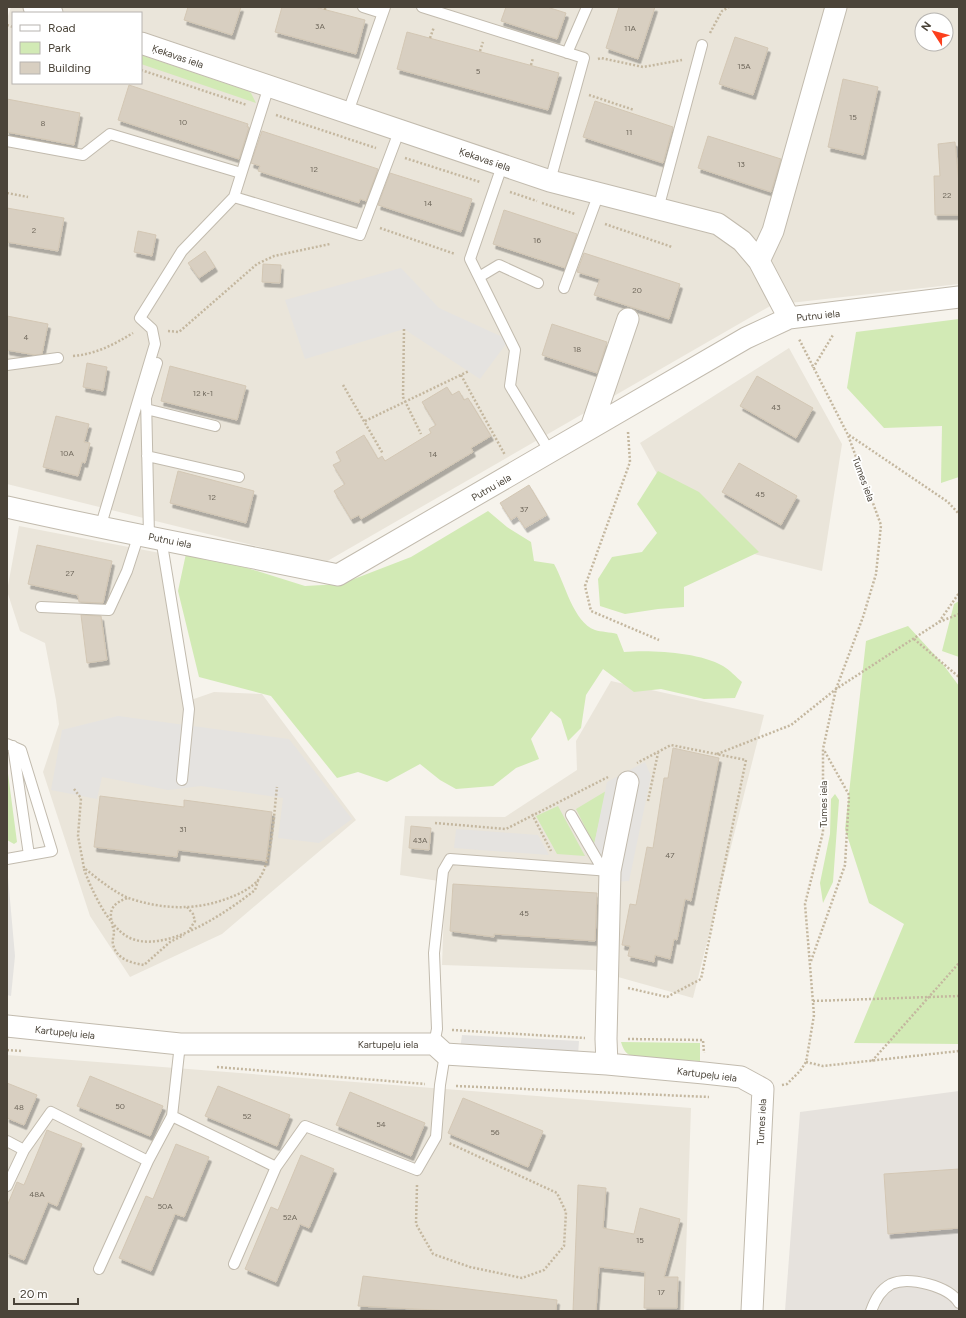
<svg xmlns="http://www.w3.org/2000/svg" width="966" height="1318" font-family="Figtree,sans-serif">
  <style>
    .residential { fill: #eae5da; fill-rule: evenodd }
    .industrial { fill: #e6e2dd }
    .green { fill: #d2eab5 }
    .parking { fill: #e5e3e0 }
    .building { fill: #d8cfc1; stroke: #d3c7b4; filter: url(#shadow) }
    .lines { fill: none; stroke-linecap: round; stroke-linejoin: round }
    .service-casing { stroke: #c2bbae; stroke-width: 12 }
    .minor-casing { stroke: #c2bbae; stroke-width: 23 }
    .path { stroke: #c4b79f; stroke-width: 2.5; stroke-dasharray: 2 2; stroke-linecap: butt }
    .service { stroke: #fff; stroke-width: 10 }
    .minor { stroke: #fff; stroke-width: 21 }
    .labels { text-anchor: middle; stroke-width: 3.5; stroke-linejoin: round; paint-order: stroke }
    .number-label { font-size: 8px; fill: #6e675b }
    .street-label { font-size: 10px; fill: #4b4439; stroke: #fff }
  </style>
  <defs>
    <filter id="shadow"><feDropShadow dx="2.5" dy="4.5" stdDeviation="0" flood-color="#0004"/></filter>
  </defs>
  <rect width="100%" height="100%" fill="#f6f3ec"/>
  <path class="residential" d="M11 7H959V284L772 305 324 563 7 484V19ZM13 13H141V83H13ZM922 20H946V44H922Z
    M789 348 842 444 822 571 693 539 640 443Z
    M19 526 160 553 188 701 214 692 262 694 356 820 222 934 130 977 90 916 43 772 59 724 56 700 45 643 20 631 7 591Z
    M611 681 764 715 693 998 593 970 442 965 445 882 400 875 405 816 505 817 577 770 576 741Z
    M7 1055 691 1108 684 1311H7Z"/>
  <path class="industrial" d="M959 1091V1311H785L800 1112Z"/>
  <path class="green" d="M141 55 248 91 251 93 256 103 141 64Z
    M959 319V477L941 483 942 426 884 428 847 388 856 332Z
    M658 471 699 492 759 552 684 587V607L658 609 625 614 600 606 598 579 612 557 642 552 657 533 637 504Z
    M488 511 507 527 531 542 534 561 554 564C565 583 573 622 595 630 601 632 610 632 617 634L624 652C652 650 698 652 723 666 730 670 736 677 742 682L735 698 704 699 661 689 634 692 603 669 586 695 581 728 568 741 561 719 551 711 531 739 539 759 516 768 493 786 456 789 440 780 420 764 387 782 358 772 337 778 271 696 199 677 178 591 187 549 305 586 341 584 411 557Z
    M959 601V657L942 651 954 604Z
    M908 626 942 663 959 686V1044L854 1043 904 924 869 903 845 829 866 641Z
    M7 766 17 842 14 844 7 840Z
    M606 791 594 845 576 809Z
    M835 794 839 800 833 882 823 903 820 883 830 834 831 799Z
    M558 806 585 856 557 854 536 816Z
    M621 1042 700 1043V1061C681 1060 649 1063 632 1056 625 1054 623 1048 621 1042Z"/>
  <path class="parking" d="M401 268 439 308 509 340 480 379 404 329 305 359 285 300Z
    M118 716 289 739 352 819 319 843 278 838 283 798 201 786 168 790 102 777 97 799 51 790 62 730Z
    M645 762 651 776 629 881 614 882 594 845 607 782Z
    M456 829 538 835 549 855 454 848Z
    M7 866 15 956 11 996 7 995Z
    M462 1035 579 1041 578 1055 460 1049Z"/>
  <path class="building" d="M188 7H241L232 35 184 20Z
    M282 7H315L365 20 356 54 275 32Z
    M506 7H547L566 13 557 39 501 21Z
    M619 7H655L638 59 606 48Z
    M407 32 559 73 548 110 397 69Z
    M735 37 768 48 753 95 719 84Z
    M843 79 878 87 863 155 828 147Z
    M129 85 248 124 247 127H249L239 159 118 120Z
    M7 99 80 113 74 145 7 132Z
    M595 101 673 127 663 163 583 137Z
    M262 131 378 169 366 201 360 199 359 203 258 171 260 166 251 163Z
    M708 136 781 159 771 192 698 168Z
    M955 142 959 183V215H935L934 176H940L938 144Z
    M390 173 472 199 461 232 378 205Z
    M7 208 64 218 58 251 7 242Z
    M504 210 577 234 565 268 493 244Z
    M138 231 156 235 152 256 134 252Z
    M205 251 215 267 199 278 188 263Z
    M584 253 680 284 669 319 594 295 600 279 577 272Z
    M263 264 281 265 280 283 262 282Z
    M7 316 48 324 42 354 35 355 7 350Z
    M552 324 607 342 597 373 542 355Z
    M87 363 107 367 103 391 83 387Z
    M170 366 246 386 237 420 161 401Z
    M757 376 813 408 796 438 740 406Z
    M447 387 452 395 459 391 464 400 468 398 491 436 471 448 473 452 361 519 359 515 351 519 334 491 345 484 333 465 341 461 336 452 364 435 378 459 382 456 385 461 431 433 429 429 436 425 422 402Z
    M56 416 89 424 84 442 90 443 85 463 82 462 78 476 43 467Z
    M739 463 797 496 781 525 722 492Z
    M178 471 254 491 246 523 170 503Z
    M529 485 547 515 525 528 517 516 511 520 500 503Z
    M37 545 112 561 103 603 79 602 78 595 28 584Z
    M81 615 101 616 107 660 87 663Z
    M673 748 719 758 691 901 685 899 677 940 674 939 670 959 655 955 654 962 628 956 630 946 622 945 630 904 636 905 647 847 653 848 664 778H668Z
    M100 796 184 807V800L272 812 266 861 178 850 177 857 94 847Z
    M411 826 431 828 429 850 409 848Z
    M453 884 597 893 595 941 494 934V937L450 931Z
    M90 1076 163 1106 150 1136 77 1106Z
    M7 1083 37 1095 24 1125 7 1118Z
    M218 1086 290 1115 277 1146 205 1116Z
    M350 1092 425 1123 411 1156 336 1125Z
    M463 1098 543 1131 528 1167 448 1133Z
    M47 1130 82 1144 57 1206 48 1202 24 1260 7 1253V1206L17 1182 24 1185Z
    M176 1144 209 1157 184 1217 175 1214 151 1271 119 1258 146 1196 153 1199Z
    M301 1155 334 1169 309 1228 300 1224 276 1282 245 1269 271 1207 278 1210Z
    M959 1169V1228L888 1234 884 1174Z
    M578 1185 606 1188 603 1228 634 1234 640 1208 680 1219 664 1277H678L677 1308H644L645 1272 599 1267 596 1311H573Z
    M363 1276 557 1300 556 1311H452L358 1306Z"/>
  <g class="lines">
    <g class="service-casing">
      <path id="service" d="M363 7 382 13
        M422 7 584 58 550 181
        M567 53 587 7
        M269 86 234 197 360 235 400 129
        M348 112 385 7
        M7 141 83 155 110 134 241 173
        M502 166 470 259 515 350 510 386 550 452
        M658 209 702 45
        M479 277 499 265 538 283
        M564 288 599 193
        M7 365 58 358
        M146 409 215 426
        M147 456 239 477
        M100 528 155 344 152 329 140 318 182 251 234 197
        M149 536 146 398 157 363
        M161 538 189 709 182 780
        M41 607 109 610 127 571 139 534
        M7 744 21 750 52 851 7 859
        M13 746 29 855
        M571 815 603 870
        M434 1044 437 1029 434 953 443 871 450 859 610 871
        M172 1116 180 1044
        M7 1141 24 1150 51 1112 148 1161 172 1116 276 1167 305 1126 417 1170 436 1137 440 1085 445 1054
        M7 1186 24 1150
        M234 1264 276 1167
        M99 1269 148 1161
        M871 1311C875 1300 880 1290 891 1284 909 1276 949 1286 959 1303"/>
    </g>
    <g class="minor-casing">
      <path id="minor" d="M34 7 52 13
        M141 43 550 181 718 224 742 241 759 261 789 318
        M759 261 773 231 836 7
        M591 428 628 319
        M7 507C117 532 228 552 338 575L746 338 789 318 959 297
        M7 1026 180 1044H434L445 1054 607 1064 704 1073 741 1077 763 1089 752 1311
        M607 1064 606 1039 610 871 628 782"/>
    </g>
    <path class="path" d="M325 10V7
      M7 25 13 27
      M710 33 722 11 729 7
      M430 38 434 27
      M480 51 483 42
      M598 59 601 58 643 67 682 60
      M531 65 533 58
      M141 70 247 105
      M589 95 634 110
      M276 115 376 148
      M405 158 480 182
      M510 192 537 201
      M7 193 28 197
      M542 203 575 214
      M605 224 672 247
      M380 228 455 254
      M404 329 403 397 421 434
      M168 331 179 332 257 264 274 256 330 244
      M73 356C96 354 113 345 133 333
      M813 368 833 335
      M461 375 505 455
      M343 385 383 454
      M365 421 469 371
      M628 432 630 462 585 586 591 611 659 640
      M849 435 948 502 959 514
      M939 622 959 593
      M914 639 959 677
      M717 754 791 725 836 689 939 622 959 614
      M74 789 81 798 78 836 84 868C97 878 111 890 126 897 144 904 167 908 186 907 206 907 246 896 259 879 272 862 274 811 277 787
      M648 801 658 753
      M532 814 551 851
      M435 823 506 829 608 777
      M84 869C91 889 108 926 128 937 164 956 227 912 255 890L258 881
      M127 898C115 903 108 908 112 923 112 926 114 929 114 932 114 936 112 940 113 944 116 959 131 963 144 965L170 942 184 935
      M187 907 193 914 195 921 188 932
      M811 961 845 865 849 795 824 750
      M628 988 667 997 701 979 746 760 671 745 637 763
      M813 1001 959 996
      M452 1030 585 1038
      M628 1039 703 1040 704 1053
      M7 1050 22 1051
      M872 1061 959 963
      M806 1062 823 1066 959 1051
      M217 1067 425 1084
      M782 1085 787 1084 800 1071 806 1062 808 1051 814 1015 805 904 823 832V749L836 689 863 617 876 574 881 525 848 435 799 339
      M456 1086 709 1097
      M417 1185 416 1224 433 1254 470 1267 522 1278 544 1270 564 1246 566 1212 557 1193 449 1143"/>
    <use href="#service" class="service"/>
    <use href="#minor" class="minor"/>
  </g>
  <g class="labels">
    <g class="number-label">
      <text x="320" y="29">3A</text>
      <text x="630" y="31">11A</text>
      <text x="744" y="69">15A</text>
      <text x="478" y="74">5</text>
      <text x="853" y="120">15</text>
      <text x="183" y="125">10</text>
      <text x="43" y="126">8</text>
      <text x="629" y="135">11</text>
      <text x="741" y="167">13</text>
      <text x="314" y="172">12</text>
      <text x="947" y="198">22</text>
      <text x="428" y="206">14</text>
      <text x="34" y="233">2</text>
      <text x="537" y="243">16</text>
      <text x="637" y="293">20</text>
      <text x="26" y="340">4</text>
      <text x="577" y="352">18</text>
      <text x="203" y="396">12 k-1</text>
      <text x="776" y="410">43</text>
      <text x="67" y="456">10A</text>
      <text x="433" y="457">14</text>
      <text x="760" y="497">45</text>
      <text x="212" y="500">12</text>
      <text x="524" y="512">37</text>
      <text x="70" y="576">27</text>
      <text x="183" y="832">31</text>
      <text x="420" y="843">43A</text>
      <text x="670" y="858">47</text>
      <text x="524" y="916">45</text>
      <text x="120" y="1109">50</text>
      <text x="19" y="1110">48</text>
      <text x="247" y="1119">52</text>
      <text x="381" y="1127">54</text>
      <text x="495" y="1135">56</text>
      <text x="37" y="1197">48A</text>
      <text x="165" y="1209">50A</text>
      <text x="290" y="1220">52A</text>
      <text x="640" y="1243">15</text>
      <text x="661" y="1295">17</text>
    </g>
    <g class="street-label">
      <text transform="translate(178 56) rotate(19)" y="4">Ķekavas iela</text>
      <text transform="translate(485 159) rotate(19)" y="4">Ķekavas iela</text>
      <text transform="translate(818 315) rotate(-6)" y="4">Putnu iela</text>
      <text transform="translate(864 479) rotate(70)" y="4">Tumes iela</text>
      <text transform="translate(491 487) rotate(-30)" y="4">Putnu iela</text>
      <text transform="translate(170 540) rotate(11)" y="4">Putnu iela</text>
      <text transform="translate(823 804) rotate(-90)" y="4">Tumes iela</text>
      <text transform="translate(65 1032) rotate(6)" y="4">Kartupeļu iela</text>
      <text x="388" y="1048">Kartupeļu iela</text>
      <text transform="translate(707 1074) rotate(7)" y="4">Kartupeļu iela</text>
      <text transform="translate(761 1122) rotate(-87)" y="4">Tumes iela</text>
    </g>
  </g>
  <rect width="966" height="1318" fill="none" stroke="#4b4439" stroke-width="16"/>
  <rect x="12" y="12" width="130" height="72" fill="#ffffff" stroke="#b7b4b0"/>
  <rect x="20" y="25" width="20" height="6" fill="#ffffff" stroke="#b7b4b0"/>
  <text x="48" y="32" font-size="12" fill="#4b4439">Road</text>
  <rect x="20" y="42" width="20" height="12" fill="#d2eab5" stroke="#b7b4b0"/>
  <text x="48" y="52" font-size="12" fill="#4b4439">Park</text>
  <rect x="20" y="62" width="20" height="12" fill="#d8cfc1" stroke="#b7b4b0"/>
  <text x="48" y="72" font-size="12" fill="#4b4439">Building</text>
  <g transform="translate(934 32) rotate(306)"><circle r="19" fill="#ffffff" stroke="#b7b4b0"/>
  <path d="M0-3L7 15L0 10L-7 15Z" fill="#fc3f1d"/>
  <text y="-6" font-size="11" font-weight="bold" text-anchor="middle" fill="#4b4439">N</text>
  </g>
  <path d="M14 1298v6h64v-6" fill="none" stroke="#4b4439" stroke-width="2"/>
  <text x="20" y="1298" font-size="12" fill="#4b4439" stroke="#ffffff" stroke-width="3" paint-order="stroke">20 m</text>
</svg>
